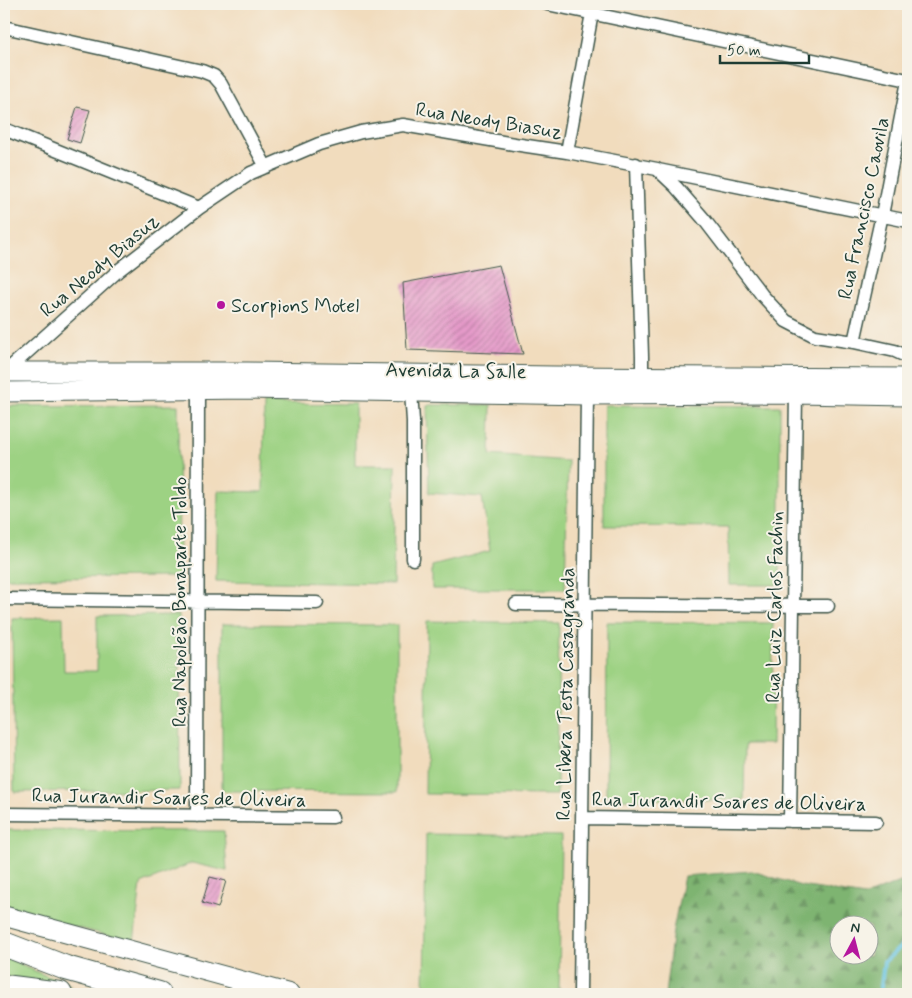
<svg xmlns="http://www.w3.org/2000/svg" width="912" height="998" font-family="Mynerve,sans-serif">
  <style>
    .green { fill: #9dd283; stroke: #5e885c }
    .forest { fill: url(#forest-firs); stroke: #4e7852; fill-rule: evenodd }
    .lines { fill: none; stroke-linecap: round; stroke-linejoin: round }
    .stream { stroke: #66c4e4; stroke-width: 4 }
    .building { fill: url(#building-hatch) }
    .street-casing { stroke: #3e5549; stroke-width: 15 }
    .secondary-casing { stroke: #3e5549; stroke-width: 21 }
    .highway-casing { stroke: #3e5549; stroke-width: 26 }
    .street { stroke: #fff; stroke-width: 12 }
    .secondary { stroke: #fff; stroke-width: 19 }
    .highway { stroke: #fff; stroke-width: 24 }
    .poi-dot { fill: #b5179e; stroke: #f7f3e8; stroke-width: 2 }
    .labels { text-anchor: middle; stroke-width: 4; stroke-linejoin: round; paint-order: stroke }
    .street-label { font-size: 20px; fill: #1f3d34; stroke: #f7f3e8 }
    .poi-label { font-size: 20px; fill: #1f3d34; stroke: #f7f3e8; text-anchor: start }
  </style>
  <defs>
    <pattern id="forest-firs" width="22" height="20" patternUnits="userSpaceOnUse" patternTransform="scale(1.25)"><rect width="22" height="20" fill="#7eb471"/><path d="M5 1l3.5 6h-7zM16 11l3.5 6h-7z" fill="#67945e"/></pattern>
    <pattern id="building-hatch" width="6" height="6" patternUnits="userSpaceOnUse" patternTransform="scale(1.25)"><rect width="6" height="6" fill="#e59ac9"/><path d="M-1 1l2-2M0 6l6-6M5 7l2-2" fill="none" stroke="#b97fa4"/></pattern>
  </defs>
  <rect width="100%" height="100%" fill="#f7f3e8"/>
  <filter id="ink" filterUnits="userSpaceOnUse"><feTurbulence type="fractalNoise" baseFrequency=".02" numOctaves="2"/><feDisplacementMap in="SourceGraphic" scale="10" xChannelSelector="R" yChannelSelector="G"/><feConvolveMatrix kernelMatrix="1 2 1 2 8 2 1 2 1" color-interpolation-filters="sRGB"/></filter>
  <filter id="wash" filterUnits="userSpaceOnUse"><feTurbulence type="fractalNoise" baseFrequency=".0096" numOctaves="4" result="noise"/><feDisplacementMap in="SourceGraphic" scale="20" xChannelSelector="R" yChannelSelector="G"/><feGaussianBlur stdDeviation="1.12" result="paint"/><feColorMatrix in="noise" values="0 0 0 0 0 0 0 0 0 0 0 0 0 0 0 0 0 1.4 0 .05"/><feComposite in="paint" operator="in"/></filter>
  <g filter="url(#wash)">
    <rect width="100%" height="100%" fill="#f1dcbd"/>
    <path class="green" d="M264 403 355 404V465H395L393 584 216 581 218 491 263 492Z
      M178 405 179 577 6 578 5 406Z
      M427 405H491L490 455 568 461 565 589H432V566L490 551 482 497 429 493Z
      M604 405 780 406V585H729L728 527 604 526Z
      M179 615 180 790 14 792 12 618 63 617 64 671H97V616Z
      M427 621 559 623 557 795 425 794Z
      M607 622 773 623 772 744H745L744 800 606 799Z
      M222 624 397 625V792L222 791Z
      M4 830 224 831 227 871 192 863 141 884 134 942 4 909Z
      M426 834 561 836 559 994H424Z
      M4 956 39 973 73 986 4 976Z"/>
    <path class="forest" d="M752 871 801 886 865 896 908 879V994H665L673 930 684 876ZM840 926H870V956H840Z"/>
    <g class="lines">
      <path class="stream" d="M880 994 884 962 908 940"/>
    </g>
    <g id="blocks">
      <path class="building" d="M77 107 90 110 80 143 67 139Z
        M499 265 523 354 407 350 403 283Z
        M210 877 226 881 218 908 202 903Z"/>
    </g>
  </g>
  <g filter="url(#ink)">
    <use href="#blocks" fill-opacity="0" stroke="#3e5549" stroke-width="1"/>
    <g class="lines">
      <g class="street-casing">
        <path id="street" d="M547 4 908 80
          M4 27 202 71 214 76 221 84 266 167
          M4 129 199 208
          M567 152 592 13
          M636 164 642 356V377
          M658 170 908 221
          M854 342 882 215 908 81
          M4 373 119 270 199 208 251 173 319 144 361 132 403 125 514 144 567 152 657 169 676 187 703 218 762 295 786 321 815 336 854 342 895 351 908 357
          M411 392 413 421V559
          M4 599 317 603
          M516 604 828 606
          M4 814 333 817
          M197 816 198 389
          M582 818 876 822
          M790 821 796 394
          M580 994 587 395"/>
      </g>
      <g class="secondary-casing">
        <path id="secondary" d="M4 372H248L554 376 908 378
          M4 392 247 389 587 395 796 394 908 396
          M4 916 290 994"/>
      </g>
      <g class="highway-casing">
        <path id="highway" d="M4 944 66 968 159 994
          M4 987 60 994"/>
      </g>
      <use href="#street" class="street"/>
      <use href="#secondary" class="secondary"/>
      <use href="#highway" class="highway"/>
    </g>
  </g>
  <circle class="poi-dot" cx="221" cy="305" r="5"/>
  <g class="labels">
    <g class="street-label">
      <text transform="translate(489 120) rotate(9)" y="7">Rua Neody Biasuz</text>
      <text transform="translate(863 208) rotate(-78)" y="7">Rua Francisco Caovila</text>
      <text transform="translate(99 265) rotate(-40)" y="7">Rua Neody Biasuz</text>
      <text transform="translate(456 370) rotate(1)" y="7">Avenida La Salle</text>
      <text transform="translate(179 602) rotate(-90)" y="7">Rua Napoleão Bonaparte Toldo</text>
      <text transform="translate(774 607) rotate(-89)" y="7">Rua Luiz Carlos Fachin</text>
      <text transform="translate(565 694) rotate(-89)" y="7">Rua Libera Testa Casagranda</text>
      <text transform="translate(169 797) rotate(1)" y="7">Rua Jurandir Soares de Oliveira</text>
      <text transform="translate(729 801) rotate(1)" y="7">Rua Jurandir Soares de Oliveira</text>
    </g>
    <g class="poi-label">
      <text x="231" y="312">Scorpions Motel</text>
    </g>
  </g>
  <rect width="912" height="998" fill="none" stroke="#f7f3e8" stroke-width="20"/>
  <g transform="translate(854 940) rotate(7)"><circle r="24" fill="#f7f3e8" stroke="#a1aaa0"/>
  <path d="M0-4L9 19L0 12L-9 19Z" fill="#b5179e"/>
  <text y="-8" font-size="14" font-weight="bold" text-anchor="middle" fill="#1f3d34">N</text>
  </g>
  <path d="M720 55v8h89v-8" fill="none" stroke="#1f3d34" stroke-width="2.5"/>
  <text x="727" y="55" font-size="15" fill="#1f3d34" stroke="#f7f3e8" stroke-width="4" paint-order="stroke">50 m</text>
</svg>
